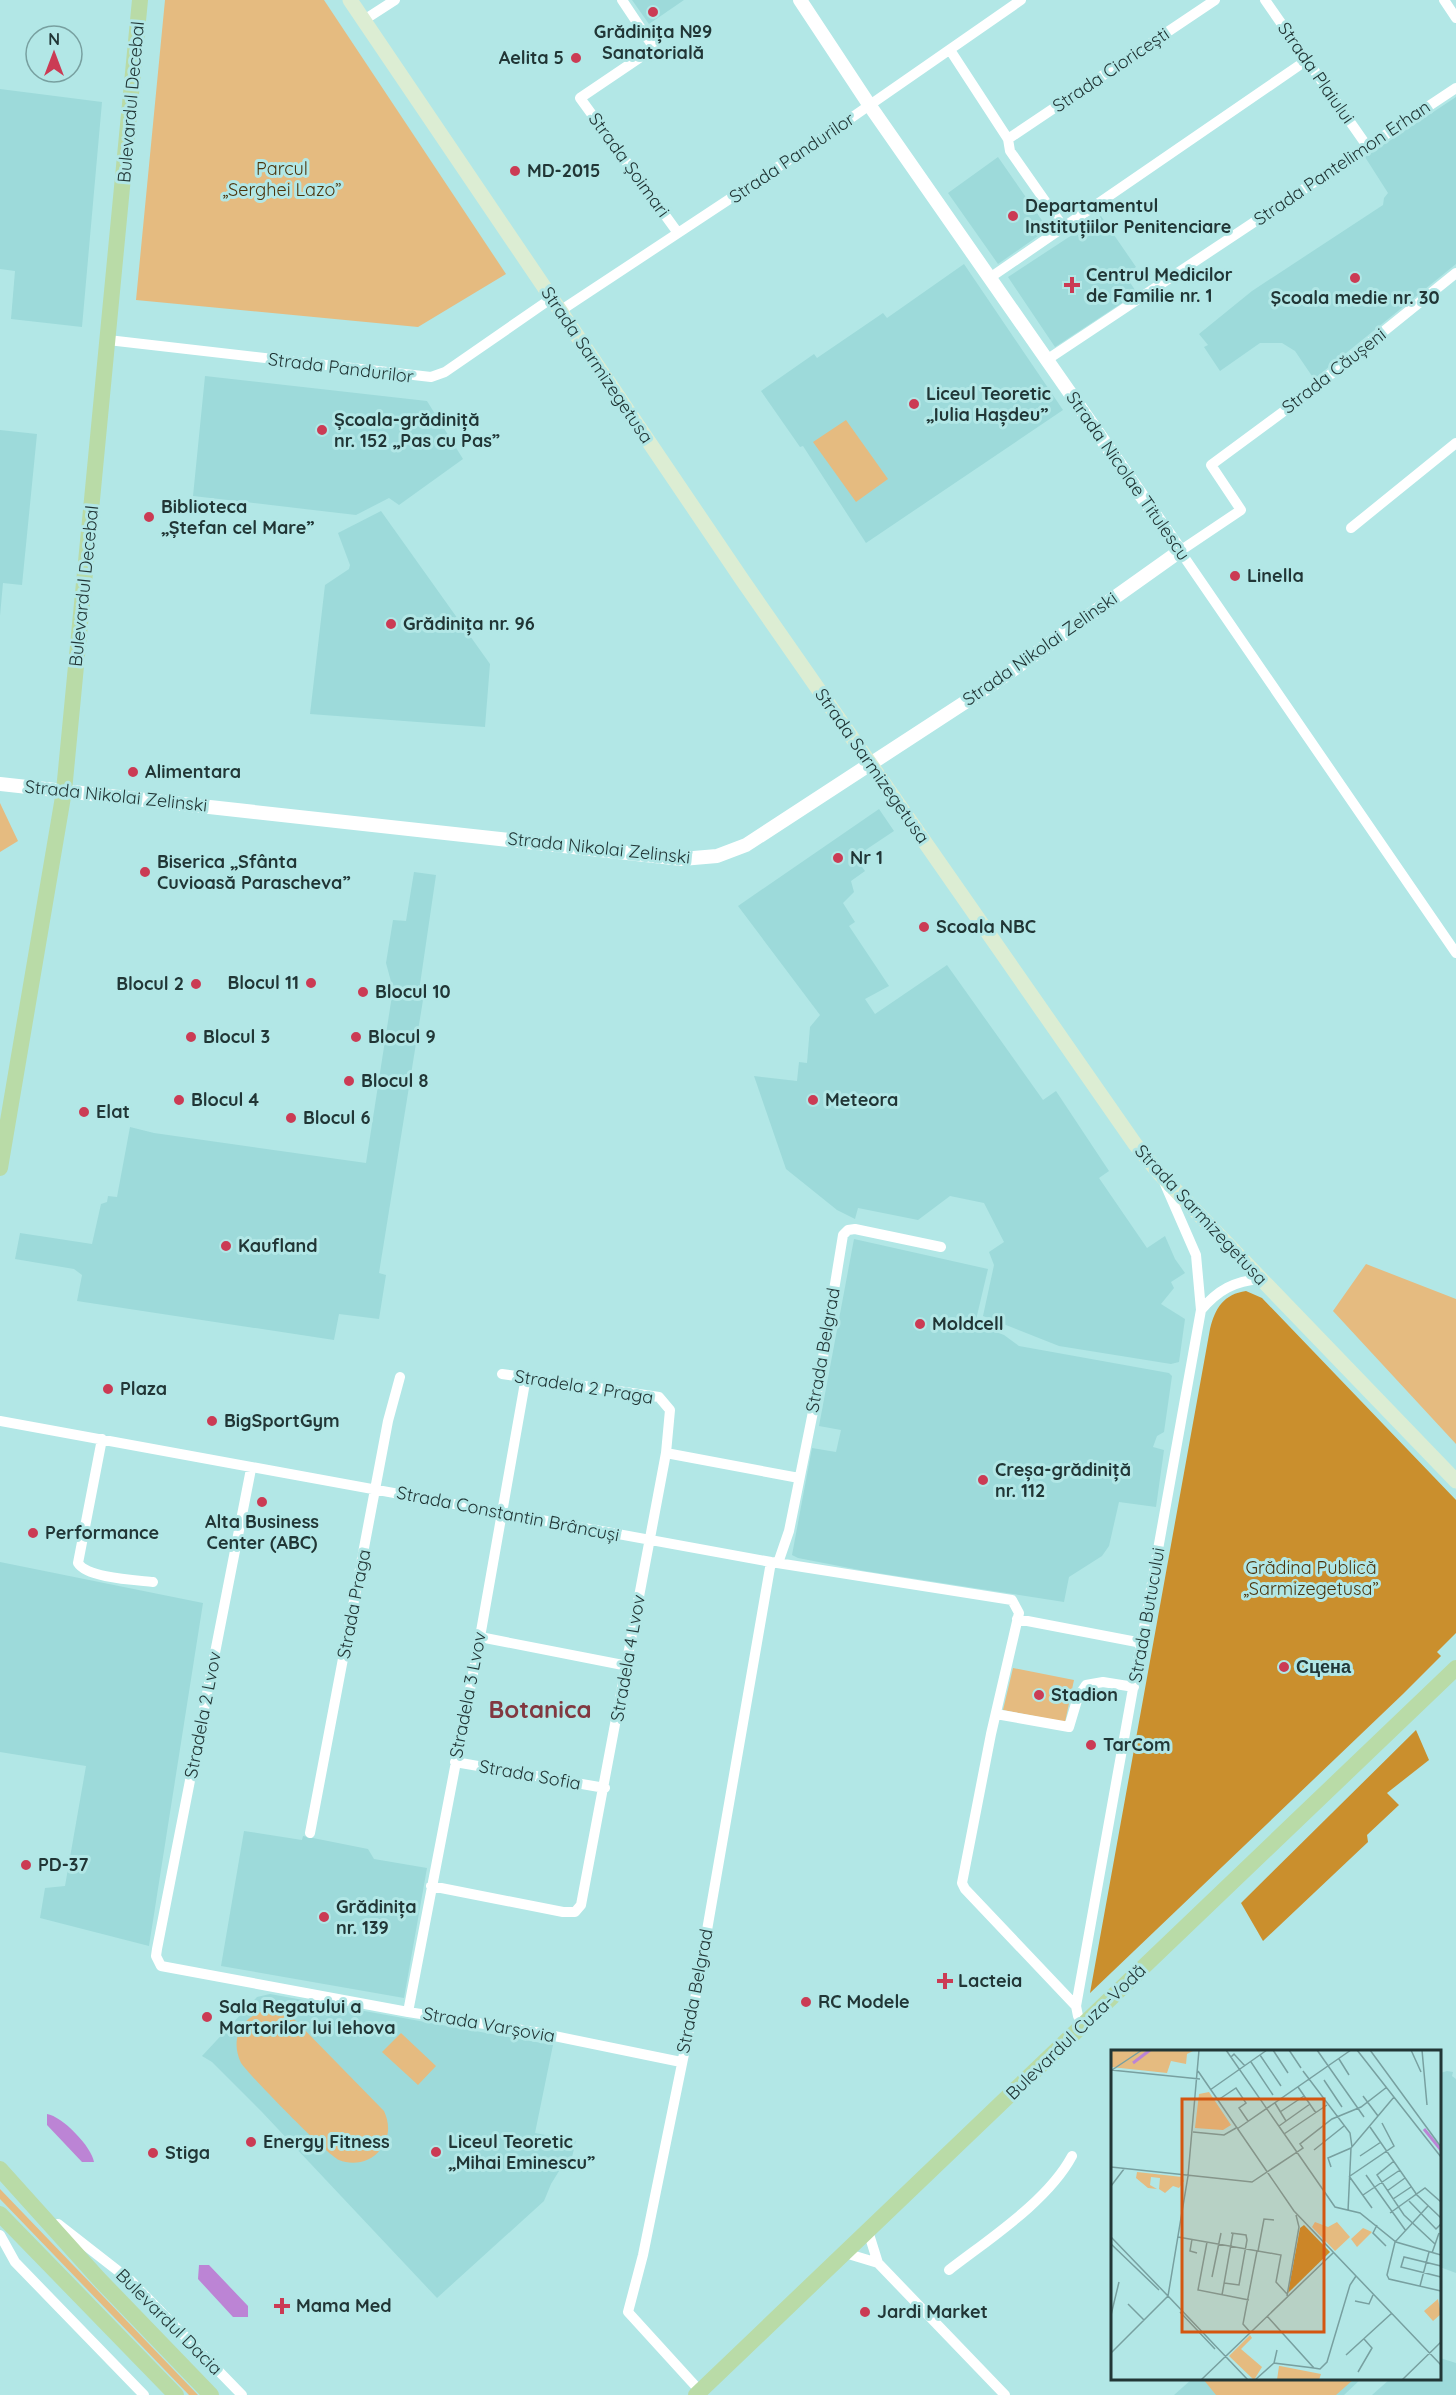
<svg xmlns="http://www.w3.org/2000/svg" width="1456" height="2395" font-family="Quicksand,sans-serif">
  <style>
    .built { fill: #9ddada }
    .green { fill: #e5bb80 }
    .forest { fill: #ca8f2d }
    .water { fill: #bc84d5 }
    .lines { fill: none; stroke-linecap: round; stroke-linejoin: round }
    .minor { stroke: #fff; stroke-width: 10 }
    .tertiary { stroke: #fff; stroke-width: 14 }
    .secondary { stroke: #dcedd3; stroke-width: 15 }
    .primary { stroke: #b9dba7; stroke-width: 16 }
    .poi-dot { fill: #cb3b54; stroke: #b2e7e6; stroke-width: 2 }
    .labels { text-anchor: middle; stroke-width: 6; stroke-linejoin: round; paint-order: stroke }
    .poi-label { font-size: 18px; font-weight: bold; fill: #213636; stroke: #b2e7e6; text-anchor: start }
    .street-label { font-size: 18px; fill: #213636; stroke: #b2e7e6 }
    .park-label { font-size: 18px; fill: #4c340c; stroke: #b2e7e6 }
    .district-label { font-size: 24px; font-weight: bold; fill: #813840; stroke: #b2e7e6 }
    .inset-river { fill: none; stroke: #bc84d5; stroke-width: 3 }
    .inset-road { fill: none; stroke: #78a0a0; stroke-width: 1.5 }
    .view { fill: #d45610; fill-opacity: 0.15; stroke: #d45610; stroke-width: 3 }
    .inset-edge { fill: none; stroke: #213636; stroke-width: 3 }
  </style>
  <rect width="100%" height="100%" fill="#b2e7e6"/>
  <path class="built" d="M632 0H684L649 24Z
    M0 89 102 102 82 327 11 319 15 271 0 269Z
    M1456 97V264L1314 379 1295 351 1282 343H1260L1220 371 1204 347 1208 345 1199 334 1252 291 1383 205 1384 198 1388 193 1365 157Z
    M998 157 1048 229 998 264 948 193Z
    M1101 216 1136 267 1125 275 1137 293 1055 347 1008 277Z
    M964 264 1063 410 866 543 803 446 800 447 761 391 814 354 817 358 883 313 887 318Z
    M205 376 427 401 463 459 399 505 389 498 356 515 193 496Z
    M0 430 37 434 22 585 3 583 0 616Z
    M381 511 490 664 485 727 310 714 325 585 349 569 350 565 338 533Z
    M879 809 894 831 855 857 865 871 851 881 854 892 843 903 855 922 849 926 889 986 865 999 875 1014 947 965 1043 1100 1056 1091 1109 1171 1099 1178 1147 1248 1165 1236 1175 1259 1185 1273 1171 1282 1174 1288 1161 1304 1185 1319 1179 1362 1171 1364 1059 1346 983 1316 994 1265 989 1252 1004 1242 984 1203 950 1196 918 1220 858 1208 855 1219 837 1210 786 1169 754 1076 797 1081 799 1062 807 1063 810 1027 820 1015 738 906Z
    M414 872 436 875 418 998 423 1000 379 1273 386 1275 379 1319 339 1314 334 1340 77 1301 82 1275 74 1269 15 1259 20 1233 92 1244 101 1204 107 1202 108 1196 117 1197 130 1127 154 1133 366 1163 393 989 386 963 393 920 406 921Z
    M854 1239 988 1269 975 1324 1004 1335 1019 1346 1169 1373 1172 1376 1164 1432 1157 1436 1153 1447 1164 1450 1156 1507 1119 1502 1109 1546 1102 1556 1069 1577 1064 1602 865 1571 798 1558 792 1555 812 1448 836 1452 841 1430 819 1426Z
    M0 1562 203 1603 149 1946 40 1918 45 1888 65 1886 86 1766 0 1752Z
    M244 1831 302 1840 303 1836 368 1849 374 1859 427 1868 404 1998 221 1966Z
    M270 1994 553 2045 535 2133 576 2141 570 2165 564 2163 551 2184 544 2201 437 2298 261 2111 212 2062 202 2056 257 1997Z
    M1447 2071 1453 2072 1452 2076 1456 2079V2273L1440 2267V2073Z
    M1440 2358 1456 2363V2395H1372L1390 2379 1440 2378Z
    M1192 2379H1361L1344 2395H1174Z"/>
  <path class="green" d="M165 0H324L506 274 418 327 136 300Z
    M846 420 888 479 856 502 813 442Z
    M0 803 18 841 0 852Z
    M1366 1264 1456 1299V1444L1333 1311Z
    M1013 1668 1074 1680 1065 1722 1003 1710Z
    M264 2011 283 2012 295 2020 384 2111C390 2124 390 2138 380 2150 371 2162 353 2166 339 2160 327 2155 251 2077 241 2063 230 2040 240 2018 264 2011Z
    M401 2033 436 2066 418 2085 382 2052Z
    M0 2189 198 2395H189L0 2199Z
    M1203 2379V2378L1354 2379 1336 2395H1216Z"/>
  <path class="forest" d="M1246 1291 1262 1298 1456 1500V1633L1437 1652 1441 1656 1403 1694 1090 1993 1210 1329C1215 1308 1224 1294 1246 1291Z
    M1416 1730 1429 1760 1387 1793 1399 1805 1367 1835 1368 1842 1263 1941 1241 1903Z"/>
  <path class="water" d="M47 2114C62 2116 92 2147 94 2162H82L47 2125Z
    M199 2265H209L248 2306V2317H233L198 2279Z"/>
  <g class="lines">
    <path class="minor" d="M622 0 654 48 580 98 678 233
      M1265 0 1367 146
      M1444 0 1456 18
      M364 20 395 0
      M950 50 1008 139 1010 151 1064 228
      M1008 139 1215 0
      M1456 273 1295 403 1211 465 1241 510 1180 551 1456 953
      M991 277 1307 60
      M560 311 828 134 1021 0
      M108 340 431 377 445 372 552 298
      M1048 359 1456 88
      M1351 528 1456 443
      M1201 1310C1218 1290 1234 1281 1261 1279
      M0 1421 771 1562 1012 1600 1019 1613 991 1734 962 1883 965 1889 1076 2006
      M102 1439 78 1563C87 1578 135 1580 153 1582
      M666 1453 799 1478
      M251 1469 157 1949 156 1956 161 1966 408 2012 535 2032 681 2062
      M778 1563 789 1531 819 1382 843 1235 848 1230 855 1229 941 1247
      M1017 1619 1142 1643
      M480 1637 628 1666
      M996 1714 1069 1727 1078 1697 1086 1685 1103 1682 1134 1687
      M455 1762 605 1788
      M310 1833 388 1421 400 1377
      M431 1886 563 1912H575L581 1905 666 1453 670 1410 659 1397 502 1374
      M408 2012 480 1637 526 1377
      M1084 2024 1078 2016 1076 2006 1201 1310 1196 1255 1165 1184
      M58 2224 131 2281 242 2395
      M868 2231 878 2263 1005 2395
      M0 2235 15 2262 144 2395
      M845 2253 878 2263
      M949 2270C989 2239 1048 2201 1072 2156
      M700 2391 628 2312 643 2255 694 2005 771 1562"/>
    <path class="tertiary" d="M0 784 682 859 717 856 746 845 993 684 1180 551 870 106 800 0"/>
    <path class="secondary" d="M350 0 743 581 1135 1144 1159 1173 1456 1481"/>
    <path class="primary" d="M0 1168 64 791 140 0
      M0 2169 99 2279 211 2395
      M0 2214 176 2395
      M696 2395 1456 1668"/>
  </g>
  <g class="poi-dot">
    <circle cx="653" cy="12" r="6"/>
    <circle cx="576" cy="58" r="6"/>
    <circle cx="515" cy="171" r="6"/>
    <circle cx="1013" cy="216" r="6"/>
    <circle cx="1355" cy="278" r="6"/>
    <path d="M1069 276h6v6h6v6h-6v6h-6v-6h-6v-6h6z"/>
    <circle cx="914" cy="404" r="6"/>
    <circle cx="322" cy="430" r="6"/>
    <circle cx="149" cy="517" r="6"/>
    <circle cx="1235" cy="576" r="6"/>
    <circle cx="391" cy="624" r="6"/>
    <circle cx="133" cy="772" r="6"/>
    <circle cx="838" cy="858" r="6"/>
    <circle cx="145" cy="872" r="6"/>
    <circle cx="924" cy="927" r="6"/>
    <circle cx="311" cy="983" r="6"/>
    <circle cx="196" cy="984" r="6"/>
    <circle cx="363" cy="992" r="6"/>
    <circle cx="191" cy="1037" r="6"/>
    <circle cx="356" cy="1037" r="6"/>
    <circle cx="349" cy="1081" r="6"/>
    <circle cx="179" cy="1100" r="6"/>
    <circle cx="813" cy="1100" r="6"/>
    <circle cx="84" cy="1112" r="6"/>
    <circle cx="291" cy="1118" r="6"/>
    <circle cx="226" cy="1246" r="6"/>
    <circle cx="920" cy="1324" r="6"/>
    <circle cx="108" cy="1389" r="6"/>
    <circle cx="212" cy="1421" r="6"/>
    <circle cx="983" cy="1480" r="6"/>
    <circle cx="262" cy="1502" r="6"/>
    <circle cx="33" cy="1533" r="6"/>
    <circle cx="1284" cy="1667" r="6"/>
    <circle cx="1039" cy="1695" r="6"/>
    <circle cx="1091" cy="1745" r="6"/>
    <circle cx="26" cy="1865" r="6"/>
    <circle cx="324" cy="1917" r="6"/>
    <path d="M942 1972h6v6h6v6h-6v6h-6v-6h-6v-6h6z"/>
    <circle cx="806" cy="2002" r="6"/>
    <circle cx="207" cy="2017" r="6"/>
    <circle cx="251" cy="2142" r="6"/>
    <circle cx="436" cy="2152" r="6"/>
    <circle cx="153" cy="2153" r="6"/>
    <path d="M279 2297h6v6h6v6h-6v6h-6v-6h-6v-6h6z"/>
    <circle cx="865" cy="2312" r="6"/>
  </g>
  <g class="labels">
    <g class="poi-label">
      <text x="653" y="38" text-anchor="middle">Grădinița №9<tspan x="653" dy="21">Sanatorială</tspan></text>
      <text x="564" y="64" text-anchor="end">Aelita 5</text>
      <text x="527" y="177">MD-2015</text>
      <text x="1025" y="212">Departamentul<tspan x="1025" dy="21">Instituțiilor Penitenciare</tspan></text>
      <text x="1086" y="281">Centrul Medicilor<tspan x="1086" dy="21">de Familie nr. 1</tspan></text>
      <text x="1355" y="304" text-anchor="middle">Şcoala medie nr. 30</text>
      <text x="926" y="400">Liceul Teoretic<tspan x="926" dy="21">„Iulia Hașdeu”</tspan></text>
      <text x="334" y="426">Școala-grădiniță<tspan x="334" dy="21">nr. 152 „Pas cu Pas”</tspan></text>
      <text x="161" y="513">Biblioteca<tspan x="161" dy="21">„Ștefan cel Mare”</tspan></text>
      <text x="1247" y="582">Linella</text>
      <text x="403" y="630">Grădinița nr. 96</text>
      <text x="145" y="778">Alimentara</text>
      <text x="850" y="864">Nr 1</text>
      <text x="157" y="868">Biserica „Sfânta<tspan x="157" dy="21">Cuvioasă Parascheva”</tspan></text>
      <text x="936" y="933">Scoala NBC</text>
      <text x="299" y="989" text-anchor="end">Blocul 11</text>
      <text x="184" y="990" text-anchor="end">Blocul 2</text>
      <text x="375" y="998">Blocul 10</text>
      <text x="203" y="1043">Blocul 3</text>
      <text x="368" y="1043">Blocul 9</text>
      <text x="361" y="1087">Blocul 8</text>
      <text x="191" y="1106">Blocul 4</text>
      <text x="825" y="1106">Meteora</text>
      <text x="96" y="1118">Elat</text>
      <text x="303" y="1124">Blocul 6</text>
      <text x="238" y="1252">Kaufland</text>
      <text x="932" y="1330">Moldcell</text>
      <text x="120" y="1395">Plaza</text>
      <text x="224" y="1427">BigSportGym</text>
      <text x="995" y="1476">Creșa-grădiniță<tspan x="995" dy="21">nr. 112</tspan></text>
      <text x="262" y="1528" text-anchor="middle">Alta Business<tspan x="262" dy="21">Center (ABC)</tspan></text>
      <text x="45" y="1539">Performance</text>
      <text x="1296" y="1673">Сцена</text>
      <text x="1051" y="1701">Stadion</text>
      <text x="1103" y="1751">TarCom</text>
      <text x="38" y="1871">PD-37</text>
      <text x="336" y="1913">Grădinița<tspan x="336" dy="21">nr. 139</tspan></text>
      <text x="958" y="1987">Lacteia</text>
      <text x="818" y="2008">RC Modele</text>
      <text x="219" y="2013">Sala Regatului a<tspan x="219" dy="21">Martorilor lui Iehova</tspan></text>
      <text x="263" y="2148">Energy Fitness</text>
      <text x="448" y="2148">Liceul Teoretic<tspan x="448" dy="21">„Mihai Eminescu”</tspan></text>
      <text x="165" y="2159">Stiga</text>
      <text x="296" y="2312">Mama Med</text>
      <text x="877" y="2318">Jardi Market</text>
    </g>
    <g class="street-label">
      <text transform="translate(1111 70) rotate(-34)" y="6">Strada Cioricești</text>
      <text transform="translate(1316 73) rotate(55)" y="6">Strada Plaiului</text>
      <text transform="translate(131 102) rotate(-85)" y="6">Bulevardul Decebal</text>
      <text transform="translate(792 158) rotate(-34)" y="6">Strada Pandurilor</text>
      <text transform="translate(1342 163) rotate(-34)" y="6">Strada Pantelimon Erhan</text>
      <text transform="translate(629 165) rotate(54)" y="6">Strada Șoimari</text>
      <text transform="translate(597 365) rotate(56)" y="6">Strada Sarmizegetusa</text>
      <text transform="translate(341 368) rotate(7)" y="6">Strada Pandurilor</text>
      <text transform="translate(1334 371) rotate(-38)" y="6">Strada Căușeni</text>
      <text transform="translate(1128 476) rotate(55)" y="6">Strada Nicolae Titulescu</text>
      <text transform="translate(84 586) rotate(-84)" y="6">Bulevardul Decebal</text>
      <text transform="translate(1040 649) rotate(-35)" y="6">Strada Nikolai Zelinski</text>
      <text transform="translate(872 766) rotate(55)" y="6">Strada Sarmizegetusa</text>
      <text transform="translate(116 796) rotate(6)" y="6">Strada Nikolai Zelinski</text>
      <text transform="translate(599 848) rotate(6)" y="6">Strada Nikolai Zelinski</text>
      <text transform="translate(1201 1215) rotate(47)" y="6">Strada Sarmizegetusa</text>
      <text transform="translate(823 1350) rotate(-80)" y="6">Strada Belgrad</text>
      <text transform="translate(584 1387) rotate(9)" y="6">Stradela 2 Praga</text>
      <text transform="translate(508 1514) rotate(11)" y="6">Strada Constantin Brâncuși</text>
      <text transform="translate(354 1604) rotate(-79)" y="6">Strada Praga</text>
      <text transform="translate(1147 1615) rotate(-80)" y="6">Strada Butucului</text>
      <text transform="translate(628 1658) rotate(-80)" y="6">Stradela 4 Lvov</text>
      <text transform="translate(468 1695) rotate(-79)" y="6">Stradela 3 Lvov</text>
      <text transform="translate(203 1715) rotate(-79)" y="6">Stradela 2 Lvov</text>
      <text transform="translate(530 1775) rotate(10)" y="6">Strada Sofia</text>
      <text transform="translate(695 1991) rotate(-79)" y="6">Strada Belgrad</text>
      <text transform="translate(489 2025) rotate(10)" y="6">Strada Varșovia</text>
      <text transform="translate(1076 2032) rotate(-44)" y="6">Bulevardul Cuza-Vodă</text>
      <text transform="translate(169 2322) rotate(45)" y="6">Bulevardul Dacia</text>
    </g>
    <g class="park-label">
      <text x="282" y="175">Parcul<tspan x="282" dy="21">„Serghei Lazo”</tspan></text>
      <text x="1311" y="1574">Grădina Publică<tspan x="1311" dy="21">„Sarmizegetusa”</tspan></text>
    </g>
    <g class="district-label">
      <text x="540" y="1718">Botanica</text>
    </g>
  </g>
  <g transform="translate(1111 2050)">
    <rect width="330" height="330" fill="#b2e7e6"/>
    <path d="M0 0H84L76 4 75 14 60 11 56 23 0 17ZM98 42 120 75 112 80 84 78 88 44ZM26 122 71 127 73 131 68 138 62 136 54 143 48 139 49 128 40 127 39 135 46 139 37 138 25 128ZM204 172 217 177 226 172 239 187 224 201 201 177ZM252 178 261 182 246 197 240 189ZM327 249 330 264 322 271 313 261ZM139 285 141 288 130 299 151 317 143 330 118 306ZM168 316H169L210 324 208 330H166Z" fill="#e5bb80"/>
    <path d="M193 175 219 202 177 243 189 178Z" fill="#ca8f2d"/>
    <path class="inset-river" d="M22 13 39 0M313 79 330 100"/>
    <path class="inset-road" d="M88 0 77 126 57 246 137 330M115 0 224 157 249 163 285 192 330 205M162 0 177 23M178 0 190 18M206 0 253 67M246 0 330 107M259 0 330 97M300 0 310 22M311 0 316 55M149 5 170 36M120 7 123 4 134 16M228 9 238 25M140 12 162 45M0 20 89 29M1 20 31 0M87 21 183 161 330 315M192 21 239 83 241 97M213 30 231 57M187 37 205 63M99 40 156 0M252 46 267 66M107 50 125 38 135 53 128 58 137 71M164 53 175 71M169 62 193 46M168 76 199 54M259 77 306 145 330 168M126 79 240 0M82 82 113 85 125 78M173 84 216 55M203 100 233 76M249 106 270 92M283 111 266 125 293 165 324 194M0 117 141 132 192 98 189 94 221 69 250 57 276 37M220 117 217 108 240 98M255 125 295 181M238 126 261 158M239 126 283 96 271 73M0 136 13 119M276 141 294 128M252 145 289 120M282 149 300 137M298 151 325 179 330 174M317 156 284 192 276 225 278 229 330 241M237 161 240 98 283 47M279 163 314 138 330 152M266 175 262 183 275 196M0 187 57 246 0 303M67 187 170 205 165 232 176 244M81 189 79 201 86 203M96 192 87 240 138 250M0 194 48 240M147 201 153 169 163 170M321 203 328 183M330 216 293 207 290 217 330 227M101 227 110 183M113 233 128 235 136 190 135 185 120 183M309 236 318 202M111 245 122 183M176 246 188 177 185 165M244 251 258 254 262 245M17 254 33 270M69 262 104 299M0 265 8 232M156 266 203 318 209 319 216 312 239 235 245 226M139 282 132 274 146 201M166 300 163 313 203 318M235 305 281 263M247 322 261 298 253 289M90 330 222 203M144 330 163 313M291 330 330 292"/>
    <path class="view" d="M71 49H213V282H71Z"/>
    <rect width="330" height="330" class="inset-edge"/>
  </g>
  <g transform="translate(54 54)"><circle r="28" fill="#b2e7e6" stroke="#78a0a0" stroke-width="1.5"/>
  <path d="M0-4.5L10 22L0 15L-10 22Z" fill="#cb3b54"/>
  <text y="-9" font-size="16" font-weight="bold" text-anchor="middle" fill="#213636">N</text>
  </g>
</svg>
